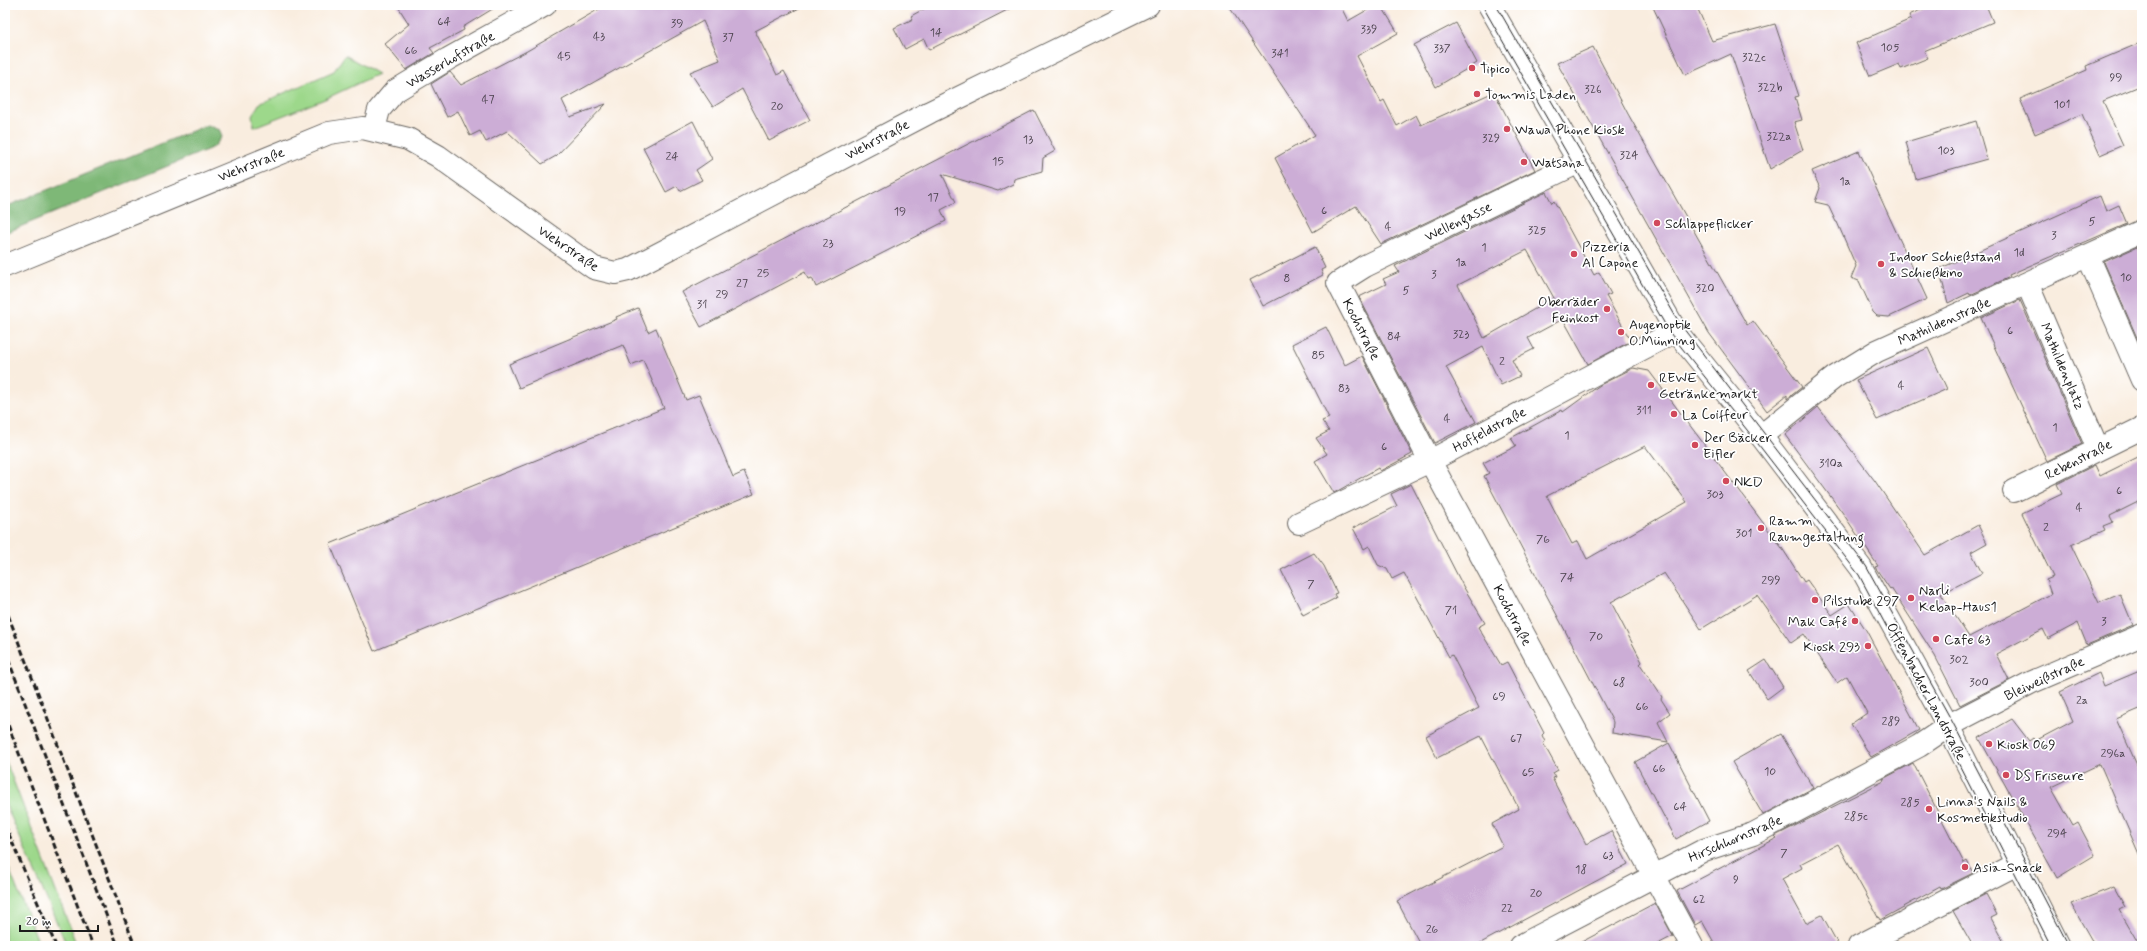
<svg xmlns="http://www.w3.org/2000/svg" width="2147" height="951" font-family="Mynerve,sans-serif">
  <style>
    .green { fill: #9dd88b; stroke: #5c7a54 }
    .forest { fill: #7eb877; stroke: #4d6a4a }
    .building { fill: #ccadd6; fill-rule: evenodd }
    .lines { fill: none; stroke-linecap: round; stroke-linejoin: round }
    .street-casing { stroke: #696560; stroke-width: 24 }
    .secondary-casing { stroke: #696560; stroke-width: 24 }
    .street { stroke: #fff; stroke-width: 22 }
    .secondary { stroke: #fff; stroke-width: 22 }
    .tram { stroke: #1c1c1c; stroke-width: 1 }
    .rail { stroke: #1c1c1c; stroke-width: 3; stroke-dasharray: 6 3; stroke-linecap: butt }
    .poi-dot { fill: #d1495b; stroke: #fff; stroke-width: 1.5 }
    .labels { text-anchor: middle; stroke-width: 3.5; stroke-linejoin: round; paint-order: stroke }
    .number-label { font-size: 12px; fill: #48404a }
    .street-label { font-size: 14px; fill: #1c1c1c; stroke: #fff }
    .poi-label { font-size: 14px; fill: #1c1c1c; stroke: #fff; text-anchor: start }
  </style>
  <rect width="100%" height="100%" fill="#fff"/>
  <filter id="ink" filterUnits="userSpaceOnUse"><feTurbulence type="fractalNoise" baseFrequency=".025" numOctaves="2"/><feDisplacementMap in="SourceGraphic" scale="8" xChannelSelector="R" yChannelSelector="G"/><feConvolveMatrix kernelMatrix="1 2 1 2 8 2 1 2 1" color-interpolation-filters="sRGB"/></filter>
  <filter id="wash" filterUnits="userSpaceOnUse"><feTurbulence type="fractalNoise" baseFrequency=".012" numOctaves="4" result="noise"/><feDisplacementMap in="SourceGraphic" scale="16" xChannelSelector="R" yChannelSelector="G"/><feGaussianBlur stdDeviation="0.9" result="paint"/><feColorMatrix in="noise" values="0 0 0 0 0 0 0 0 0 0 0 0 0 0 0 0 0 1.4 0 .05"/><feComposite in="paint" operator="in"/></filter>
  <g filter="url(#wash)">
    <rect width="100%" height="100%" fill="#f9eddf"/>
    <path class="green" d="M345 55 378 74 325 99 254 127 252 116 259 104 334 71Z
      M5 759 77 946H67L5 803Z
      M5 859 40 946H5Z"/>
    <path class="forest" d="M207 125 220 130 222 137 214 147 5 233V207Z"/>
    <g id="blocks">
      <path class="building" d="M397 5H499L463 27 464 30 430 48 434 53 406 70 385 44 409 24Z
        M606 5H805L755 31 777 75 784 71 810 120 769 141 742 89 713 107 690 72 720 60 703 21 562 100 570 117 606 104 556 156 542 164 507 131 486 142 480 131 470 136 458 111 447 117 431 84 450 72 461 85 527 51Z
        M931 5H1017L929 50 924 39 905 49 894 28 913 19 911 16Z
        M1228 5H1340L1348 21 1376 5H1381L1398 33 1357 56 1381 102 1384 100 1397 126 1416 115 1421 125 1494 92 1535 170 1381 244 1356 206 1313 232 1275 158 1315 135Z
        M1652 5H1696L1712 41 1775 24 1799 96 1795 97 1802 120 1794 122 1803 150 1770 169 1731 54 1685 75Z
        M1932 5H1986L1993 22 1924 51 1928 58 1901 69 1899 64 1870 76 1856 43 1911 19 1909 15Z
        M1456 23 1477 63 1436 87 1414 45Z
        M2142 42V85L2103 101 2123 145 2100 155 2082 114 2035 134 2020 99 2087 70 2086 66Z
        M1593 47 1628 114 1747 325 1753 321 1802 387 1787 399V395L1767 411 1709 333 1557 63Z
        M1034 110 1055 151 1043 158 1042 171 1014 179 1013 184 998 191 942 174 956 202 941 210 946 221 816 287 812 278 808 279 805 272 701 327 682 292Z
        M693 121 712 159 696 170 702 180 680 191 677 186 666 192 643 148Z
        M1976 121 1987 159 1916 179 1906 142Z
        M1859 151 1927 299 1889 317 1877 316 1873 312 1859 281 1851 278 1856 266 1837 222H1836L1828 205 1815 202 1820 188 1812 171Z
        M1546 192 1552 203 1554 201 1594 275 1599 272 1611 294 1606 296 1631 341 1588 364 1563 319 1528 338 1534 349 1512 360 1520 376 1501 385 1483 347 1446 367 1476 422 1435 443 1359 297 1386 284 1383 279 1399 272 1395 266ZM1527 250 1554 298 1484 338 1458 285Z
        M2100 196 2106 211 2119 205 2127 224 2029 266 2009 275 2010 277 1970 295 1969 293 1948 303 1939 269Z
        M1315 247 1325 268 1321 270 1323 275 1263 306 1250 280Z
        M2137 247 2142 257V349L2104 262Z
        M2020 300 2082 444 2047 461 1981 318Z
        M638 308 648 332 656 328 686 400 699 395 733 477 744 472 754 494 374 651 330 544 664 408 643 360 631 365 623 345 519 388 509 364 617 319 616 317Z
        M1326 327 1345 365 1362 356 1412 454 1380 471 1378 468 1334 493 1315 461 1327 454 1316 438 1329 431 1322 421 1329 418 1292 344Z
        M1928 348 1947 389 1877 420 1856 380Z
        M1633 368 1649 371 1782 548 1804 582 1807 580 1832 615 1849 604 1866 630 1919 730 1871 757 1851 724 1867 713 1847 676 1837 683 1804 634 1791 643 1757 595 1701 629 1664 573 1611 602 1642 662 1640 664 1662 697 1661 699 1670 713 1658 722 1668 742 1612 733 1613 722 1484 476 1489 473 1483 463 1516 446 1511 438 1562 410 1563 412 1600 385ZM1645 446 1687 502 1587 559 1578 541 1572 544 1547 496Z
        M1818 407 1875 481 1925 555 1978 525 1987 543 1971 552 1982 573 1941 594 1969 637 2051 594 2046 580 2053 577 2022 513 2062 494 2057 484 2095 465 2100 476 2142 455V500L2110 516 2113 522 2103 526 2105 530 2071 545 2099 603 2120 594 2133 625 2087 645 2078 623 2048 639 2043 629 1996 654 2009 680 1960 705 1935 656 1891 588 1890 589 1875 567 1878 566 1842 512 1785 435Z
        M1411 484 1463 586 1485 623 1478 627 1501 665 1507 662 1544 733 1542 735 1545 742 1543 743 1558 770 1553 773 1555 777 1552 778 1586 844 1611 831 1628 864 1475 946H1421L1397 901 1503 846 1492 824 1519 809 1481 736 1437 758 1426 736 1479 708 1452 655 1449 657 1404 573 1392 579 1387 569 1378 565 1369 546 1364 549 1353 528 1397 506 1391 494Z
        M1314 553 1324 566 1337 593 1334 594 1336 598 1303 615 1281 570Z
        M1766 660 1783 687 1767 699 1749 671Z
        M2142 670V708L2116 719 2142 776V861L2100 764 2051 787 2073 826 2078 823 2095 855 2057 878 1979 738 2012 719 2029 741 2033 738 2035 741 2073 721 2060 692 2099 673 2104 686Z
        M1781 734 1813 788 1763 815 1732 762Z
        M1669 743 1709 821 1676 839 1635 762Z
        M1913 763 1964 863 1967 861 1973 873 1941 889 1940 887 1880 920 1838 844 1800 864 1802 868 1782 879 1806 923 1822 915 1839 946H1716L1702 921 1695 925 1677 891 1777 838 1775 836 1884 781 1883 779Z
        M2114 887 2125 907 2119 910 2140 946H2095L2071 904Z
        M1986 894 1997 915 1991 918 2006 946H1973L1953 911Z
        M1655 903 1673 936 1654 946H1574Z"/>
    </g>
  </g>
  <g filter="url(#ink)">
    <use href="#blocks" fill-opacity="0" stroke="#696560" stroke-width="1"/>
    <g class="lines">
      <g class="street-casing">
        <path id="street" d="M374 129 379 110 395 91 448 59 545 5
          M1579 162 1365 266 1338 283 1430 461 1692 946
          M2088 256 2142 380
          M2027 283 2098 449
          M1761 436 1835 377 1877 351 2142 231
          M2014 491 2142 428
          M1299 523 1430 461 1676 331
          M1520 946 1704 850 1753 834 1919 746 1953 723 2030 683 2142 635
          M1859 946 2017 864"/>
      </g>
      <g class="secondary-casing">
        <path id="secondary" d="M1489 5 1676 331 1761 436 1861 568 1948 726 2059 946
          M5 266 329 133 363 128 408 139 438 156 594 268 615 273 628 270 930 112 1148 5"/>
      </g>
      <use href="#street" class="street"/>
      <use href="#secondary" class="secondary"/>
      <path class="tram" d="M1482 5 1670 333 1755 440 1859 575 1942 731 2051 946
        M1496 5 1680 324 1866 566 1953 723 2069 946"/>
      <path class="rail" d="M5 607 135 946
        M5 651 118 946
        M5 717 93 946
        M5 825 56 946"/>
    </g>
  </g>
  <g class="poi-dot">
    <circle cx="1472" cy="68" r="4"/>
    <circle cx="1477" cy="94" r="4"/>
    <circle cx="1507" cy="129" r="4"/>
    <circle cx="1524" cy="162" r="4"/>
    <circle cx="1657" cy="223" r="4"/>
    <circle cx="1574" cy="254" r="4"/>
    <circle cx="1881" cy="264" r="4"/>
    <circle cx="1607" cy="309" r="4"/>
    <circle cx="1621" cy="332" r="4"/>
    <circle cx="1651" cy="385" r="4"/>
    <circle cx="1674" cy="414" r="4"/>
    <circle cx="1695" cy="445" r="4"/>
    <circle cx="1726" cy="481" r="4"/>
    <circle cx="1761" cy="528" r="4"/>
    <circle cx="1911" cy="598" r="4"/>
    <circle cx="1815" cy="600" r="4"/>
    <circle cx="1855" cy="621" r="4"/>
    <circle cx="1936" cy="639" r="4"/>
    <circle cx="1868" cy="646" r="4"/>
    <circle cx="1989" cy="744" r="4"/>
    <circle cx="2006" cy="775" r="4"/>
    <circle cx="1929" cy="809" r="4"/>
    <circle cx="1965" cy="867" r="4"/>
  </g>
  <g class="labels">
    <g class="number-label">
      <text x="444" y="25">64</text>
      <text x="677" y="27">39</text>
      <text x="1369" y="33">339</text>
      <text x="936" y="36">14</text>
      <text x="599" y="40">43</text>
      <text x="728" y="41">37</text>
      <text x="1890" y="51">105</text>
      <text x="1442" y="52">337</text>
      <text x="411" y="54">66</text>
      <text x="1280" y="57">341</text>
      <text x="564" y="60">45</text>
      <text x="1754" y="61">322c</text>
      <text x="2116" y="81">99</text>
      <text x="1770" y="91">322b</text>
      <text x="1593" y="93">326</text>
      <text x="488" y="103">47</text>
      <text x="2062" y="108">101</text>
      <text x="777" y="110">20</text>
      <text x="1779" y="140">322a</text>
      <text x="1491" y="142">329</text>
      <text x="1028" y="143">13</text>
      <text x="1946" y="154">103</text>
      <text x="1629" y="159">324</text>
      <text x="672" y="160">24</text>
      <text x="998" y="165">15</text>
      <text x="1845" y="185">1a</text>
      <text x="933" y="201">17</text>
      <text x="1324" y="214">6</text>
      <text x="900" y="215">19</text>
      <text x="2092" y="225">5</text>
      <text x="1388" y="230">4</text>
      <text x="1537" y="234">325</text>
      <text x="2054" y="239">3</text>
      <text x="828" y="247">23</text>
      <text x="1484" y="251">1</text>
      <text x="2019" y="256">1d</text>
      <text x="1461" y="266">1a</text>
      <text x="763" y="277">25</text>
      <text x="1434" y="278">3</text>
      <text x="2126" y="281">10</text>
      <text x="1287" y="282">8</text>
      <text x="742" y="287">27</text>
      <text x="1705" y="292">320</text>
      <text x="1406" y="294">5</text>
      <text x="722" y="298">29</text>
      <text x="702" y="308">31</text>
      <text x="2010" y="334">6</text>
      <text x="1461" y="338">323</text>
      <text x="1394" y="340">84</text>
      <text x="1318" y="359">85</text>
      <text x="1502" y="365">2</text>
      <text x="1901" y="389">4</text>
      <text x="1344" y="392">83</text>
      <text x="1644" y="414">311</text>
      <text x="1447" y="422">4</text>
      <text x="2055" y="431">1</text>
      <text x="1567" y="439">1</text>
      <text x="1384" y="450">6</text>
      <text x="1831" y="467">310a</text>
      <text x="2119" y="494">6</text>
      <text x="1715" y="498">303</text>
      <text x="2079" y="511">4</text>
      <text x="2046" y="531">2</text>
      <text x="1744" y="537">301</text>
      <text x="1543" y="543">76</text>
      <text x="1567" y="581">74</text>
      <text x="1771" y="584">299</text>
      <text x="1311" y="588">7</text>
      <text x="1451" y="614">71</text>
      <text x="2104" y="625">3</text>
      <text x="1596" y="640">70</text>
      <text x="1959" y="663">302</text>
      <text x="1619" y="686">68</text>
      <text x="1979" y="686">300</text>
      <text x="1499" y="700">69</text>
      <text x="2082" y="704">2a</text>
      <text x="1642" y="710">66</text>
      <text x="1891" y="725">289</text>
      <text x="1516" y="742">67</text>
      <text x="2113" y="757">296a</text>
      <text x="1659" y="772">66</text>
      <text x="1770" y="775">10</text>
      <text x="1528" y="776">65</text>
      <text x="1910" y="806">285</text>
      <text x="1680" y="810">64</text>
      <text x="1856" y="820">285c</text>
      <text x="2057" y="837">294</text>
      <text x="1784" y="857">7</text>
      <text x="1608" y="859">63</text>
      <text x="1581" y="873">18</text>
      <text x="1736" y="883">9</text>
      <text x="1536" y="897">20</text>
      <text x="1699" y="903">62</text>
      <text x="1507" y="912">22</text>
      <text x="1432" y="933">26</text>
    </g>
    <g class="street-label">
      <text transform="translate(450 59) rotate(-30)" y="5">Wasserhofstraße</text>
      <text transform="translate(877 139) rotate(-28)" y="5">Wehrstraße</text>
      <text transform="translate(251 164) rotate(-22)" y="5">Wehrstraße</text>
      <text transform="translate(1458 221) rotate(-26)" y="5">Wellengasse</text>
      <text transform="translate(569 248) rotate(34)" y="5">Wehrstraße</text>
      <text transform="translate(1944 321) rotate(-24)" y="5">Mathildenstraße</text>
      <text transform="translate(1362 329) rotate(63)" y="5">Kochstraße</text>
      <text transform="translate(2063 366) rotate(67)" y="5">Mathildenplatz</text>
      <text transform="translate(1489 429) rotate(-28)" y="5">Hoffeldstraße</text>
      <text transform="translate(2078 459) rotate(-27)" y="5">Rebenstraße</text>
      <text transform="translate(1513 615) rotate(62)" y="5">Kochstraße</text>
      <text transform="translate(2044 678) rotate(-25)" y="5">Bleiweißstraße</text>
      <text transform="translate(1927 691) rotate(62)" y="5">Offenbacher Landstraße</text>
      <text transform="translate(1735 838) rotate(-23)" y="5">Hirschhornstraße</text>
    </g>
    <g class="poi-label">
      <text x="1480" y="73">Tipico</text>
      <text x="1485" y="99">Tommis Laden</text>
      <text x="1515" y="134">Wawa Phone Kiosk</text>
      <text x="1532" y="167">Watsana</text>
      <text x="1665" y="228">Schlappeflicker</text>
      <text x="1582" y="251">Pizzeria<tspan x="1582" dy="16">Al Capone</tspan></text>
      <text x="1889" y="261">Indoor Schießstand<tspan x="1889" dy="16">&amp; Schießkino</tspan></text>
      <text x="1599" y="306" text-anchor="end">Oberräder<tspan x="1599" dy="16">Feinkost</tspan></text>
      <text x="1629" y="329">Augenoptik<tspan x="1629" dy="16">O.Münning</tspan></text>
      <text x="1659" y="382">REWE<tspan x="1659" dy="16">Getränkemarkt</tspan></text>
      <text x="1682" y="419">La Coiffeur</text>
      <text x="1703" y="442">Der Bäcker<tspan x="1703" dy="16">Eifler</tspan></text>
      <text x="1734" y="486">NKD</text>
      <text x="1769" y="525">Ramm<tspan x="1769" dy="16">Raumgestaltung</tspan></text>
      <text x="1919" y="595">Narli<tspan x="1919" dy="16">Kebap-Haus1</tspan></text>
      <text x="1823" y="605">Pilsstube 297</text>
      <text x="1847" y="626" text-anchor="end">Mak Café</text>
      <text x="1944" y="644">Cafe 63</text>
      <text x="1860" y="651" text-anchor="end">Kiosk 293</text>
      <text x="1997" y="749">Kiosk 069</text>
      <text x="2014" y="780">DS Friseure</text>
      <text x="1937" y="806">Linna's Nails &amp;<tspan x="1937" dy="16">Kosmetikstudio</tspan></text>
      <text x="1973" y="872">Asia-Snack</text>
    </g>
  </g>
  <rect width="2147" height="951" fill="none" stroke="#fff" stroke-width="20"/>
  <path d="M20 925v6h78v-6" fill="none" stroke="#1c1c1c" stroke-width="2"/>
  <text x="26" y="925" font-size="12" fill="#1c1c1c" stroke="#ffffff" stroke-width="3" paint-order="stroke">20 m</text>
</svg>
